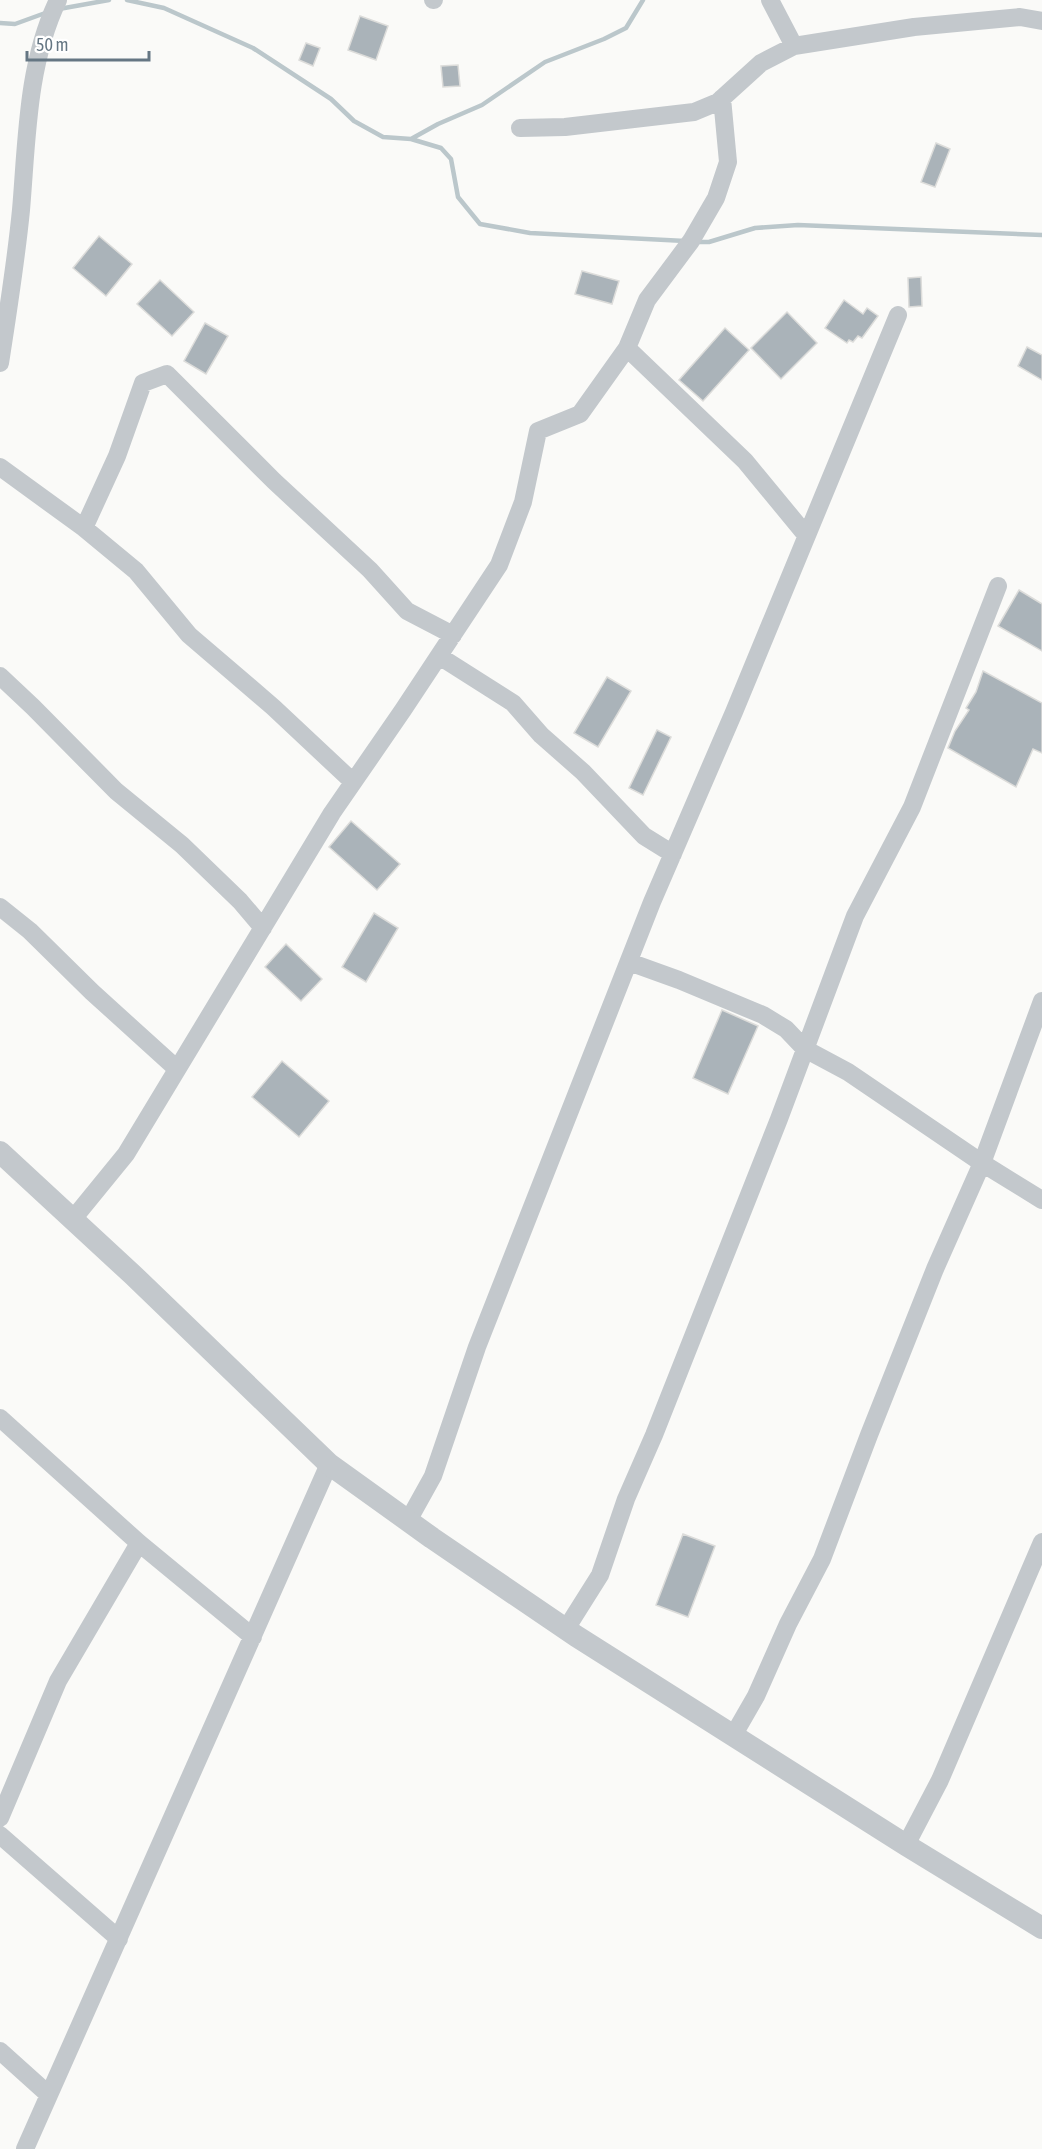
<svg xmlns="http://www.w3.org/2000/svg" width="1042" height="2149" font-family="'Asap Condensed',sans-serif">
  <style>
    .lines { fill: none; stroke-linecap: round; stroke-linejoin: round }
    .stream { stroke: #bbc7cb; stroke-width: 4.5 }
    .building { fill: #aab3b9; stroke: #dcdcda; stroke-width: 1.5 }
    .minor { stroke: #c3c8cc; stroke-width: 18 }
    .tertiary { stroke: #c3c8cc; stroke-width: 22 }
  </style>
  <rect width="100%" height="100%" fill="#fafaf8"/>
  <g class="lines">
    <path class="stream" d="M127 0 164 8 253 48 331 99 354 121 383 137 411 139 441 148 451 159 458 197 480 224 530 233 685 241
      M59 9 109 0
      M0 23 15 24 48 12
      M411 139 438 124 482 105 545 62 604 39 626 28 643 0
      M696 242H709L755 228 798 225 1042 235"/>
  </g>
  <path class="building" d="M360 16 388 26 376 60 348 50Z
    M306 43 320 48 313 66 299 60Z
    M458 65 460 86 443 87 441 66Z
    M936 143 950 149 935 187 921 182Z
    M99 236 132 264 106 296 73 268Z
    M582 271 619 281 612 304 575 294Z
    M921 277 922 306 909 307 908 278Z
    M160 280 194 312 172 336 137 304Z
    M844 300 863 314 867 308 878 316 862 338 858 336 853 342 849 340 847 343 825 328Z
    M787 312 817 343 781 379 751 348Z
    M205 323 228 336 206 374 184 361Z
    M725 328 749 350 703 401 679 380Z
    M1027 347 1042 355V380L1018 366Z
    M1019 590 1042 604V651L998 626Z
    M983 671 1042 703V753L1033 749 1016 787 948 748 955 731 969 710 966 708 976 692Z
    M607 677 631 691 598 747 574 733Z
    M657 730 671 737 643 795 629 788Z
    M351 821 400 864 377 890 329 847Z
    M374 913 398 928 366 982 342 967Z
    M286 944 322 979 301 1001 265 967Z
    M722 1010 758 1026 728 1094 693 1078Z
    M282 1061 329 1101 299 1137 252 1097Z
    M683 1534 715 1546 688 1617 656 1605Z"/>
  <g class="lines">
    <path class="minor" d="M433 0H434
      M770 0 794 46
      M520 128 565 127 694 112 718 102 761 63 794 46 914 27 1020 17 1042 21
      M627 348 745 461 806 535
      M0 363C8 312 16 261 21 210 27 140 27 64 58 0
      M0 467 84 528 136 571 189 635 273 707 353 782
      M84 528 117 456 143 383 167 374 274 481 370 570 407 611 453 635
      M439 656 513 703 541 735 583 772 644 836 673 854
      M0 676 33 707 116 791 182 845 240 901 263 928
      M0 907 30 931 92 992 177 1069
      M629 962 679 980 763 1015 786 1029 805 1049 848 1072 982 1163 1042 1200
      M73 1219 126 1154 332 813 403 710 499 565 523 502 538 431 580 414 627 348 647 300 691 241 716 198 728 162 722 98
      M0 1418 139 1543 253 1637
      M408 1521 433 1476 477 1347 652 902 734 712 898 315
      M566 1629 600 1575 626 1499 654 1435 779 1119 855 916 912 807 998 586
      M733 1736 756 1696 788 1624 822 1559 869 1435 935 1269 982 1163 1042 1001
      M0 1818 58 1681 139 1543
      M0 1835 119 1939
      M906 1845 940 1780 1042 1542
      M0 2051 49 2095
      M25 2149 329 1464"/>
    <path class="tertiary" d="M0 1152 133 1275 329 1464 432 1538 576 1636 906 1845 1042 1928"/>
  </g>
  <path d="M27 51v9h122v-9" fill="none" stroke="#657683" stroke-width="3"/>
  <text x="36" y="51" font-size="18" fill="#657683" stroke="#ffffff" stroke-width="4.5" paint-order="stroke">50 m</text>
</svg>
